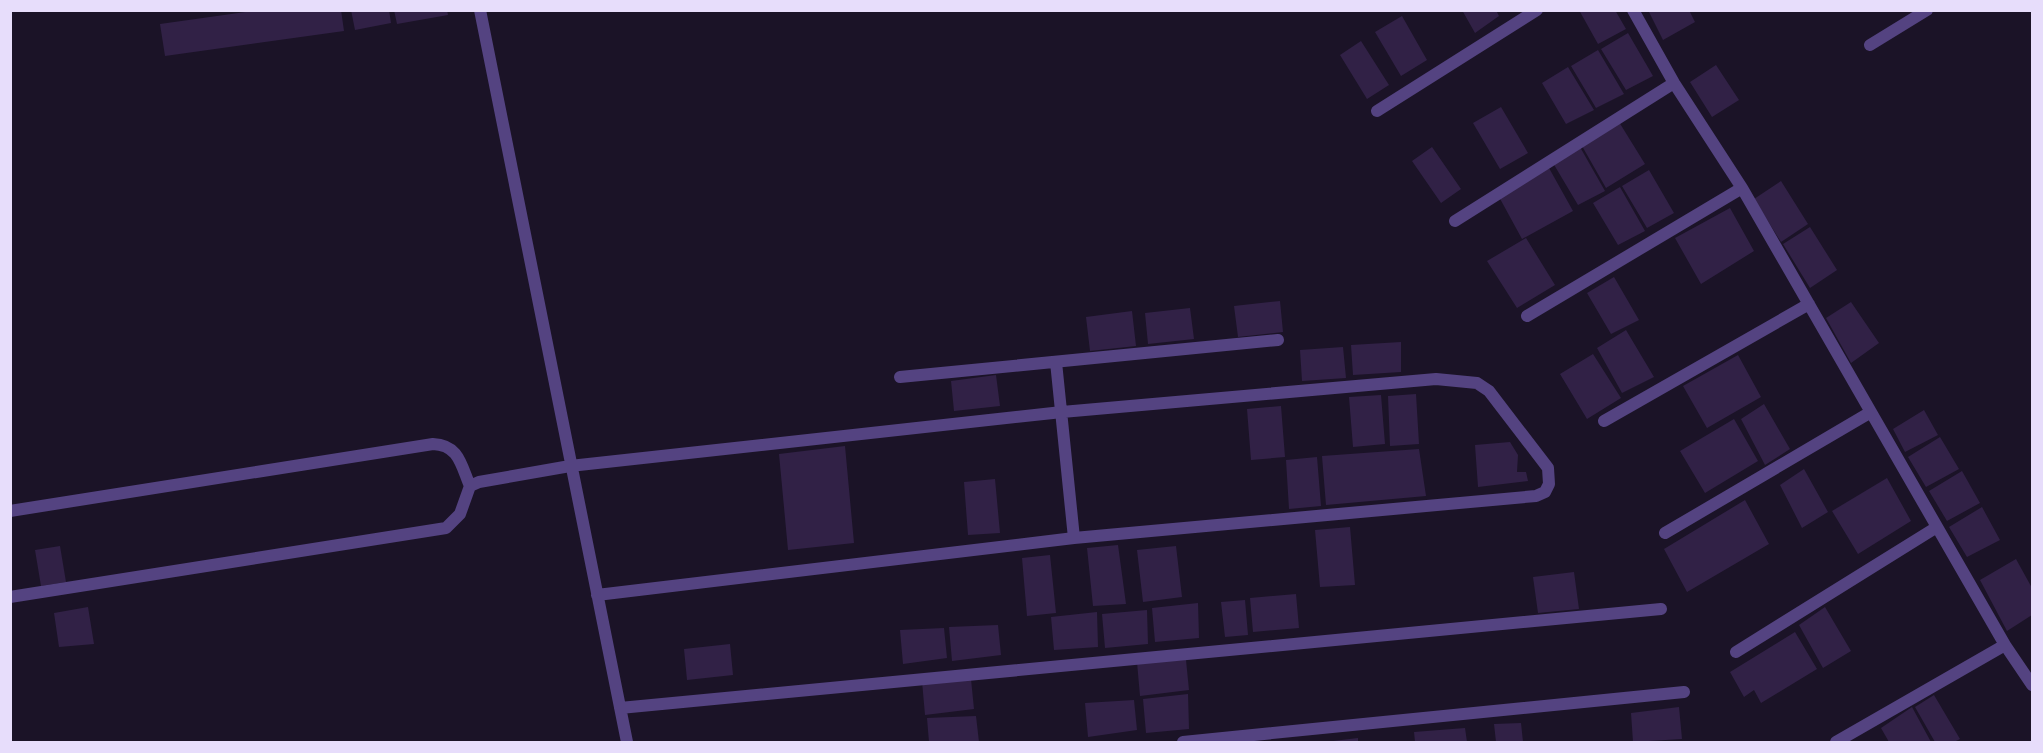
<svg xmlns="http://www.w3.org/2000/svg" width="2043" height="753" font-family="'Asap Condensed',sans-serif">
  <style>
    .building { fill: #312146 }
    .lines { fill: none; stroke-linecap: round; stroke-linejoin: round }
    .street { stroke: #544381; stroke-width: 12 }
  </style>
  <rect width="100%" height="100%" fill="#1b1327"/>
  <path class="building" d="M260 10H341L344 31 165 56 160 24Z
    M351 10H389L391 23 355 30Z
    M394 10H447L448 15 397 24Z
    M1462 10H1496L1499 16 1475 33Z
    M1579 10H1615L1626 29 1598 44Z
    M1648 10H1689L1695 22 1663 40Z
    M1402 16 1427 60 1401 76 1375 32Z
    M1628 33 1653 76 1626 90 1601 49Z
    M1361 41 1389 85 1367 99 1340 55Z
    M1598 50 1624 94 1596 108 1571 66Z
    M1716 65 1739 100 1712 117 1690 82Z
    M1568 67 1594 110 1566 124 1542 83Z
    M1501 107 1528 153 1500 169 1473 123Z
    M1619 122 1645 164 1606 188 1582 146Z
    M1432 147 1461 189 1441 203 1412 161Z
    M1580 147 1605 191 1578 205 1553 163Z
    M1549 168 1573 211 1522 239 1498 195Z
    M1649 170 1674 213 1647 228 1622 186Z
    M1781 181 1808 224 1781 242 1754 199Z
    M1620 187 1645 231 1618 245 1593 203Z
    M1730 208 1754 251 1701 284 1675 238Z
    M1810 227 1837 270 1810 288 1783 244Z
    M1526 238 1555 285 1517 308 1487 261Z
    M1614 277 1639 320 1611 334 1587 293Z
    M1280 301 1283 332 1238 337 1234 306Z
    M1851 302 1879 343 1851 363 1826 318Z
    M1190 308 1194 339 1148 344 1145 313Z
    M1132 311 1136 346 1090 351 1086 317Z
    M1626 330 1654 377 1622 393 1597 348Z
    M1401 342V372L1353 375 1351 345Z
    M1343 347 1346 378 1302 381 1300 350Z
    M1593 354 1621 398 1587 419 1560 374Z
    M1738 355 1761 397 1707 428 1683 386Z
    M996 375 1000 406 954 411 951 381Z
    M1416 394 1419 444 1390 446 1388 396Z
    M1381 395 1385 444 1353 447 1349 397Z
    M1764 404 1790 449 1765 465 1741 419Z
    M1281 406 1285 457 1251 460 1247 409Z
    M1924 410 1938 435 1905 452 1893 429Z
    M1734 419 1758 461 1705 493 1680 451Z
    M1940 437 1959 469 1926 487 1908 457Z
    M1510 442 1518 455 1517 472H1526L1528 481 1478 487 1475 445Z
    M845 446 854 543 788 550 779 454Z
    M1419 449 1426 496 1326 505 1322 456Z
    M1317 457 1321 506 1289 509 1286 460Z
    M1804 469 1828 512 1802 528 1780 485Z
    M1962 471 1980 503 1947 521 1929 491Z
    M1887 478 1911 521 1858 554 1832 511Z
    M995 479 1000 533 968 535 964 482Z
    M1745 500 1769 544 1687 592 1664 549Z
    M1982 507 2000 540 1967 557 1949 527Z
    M1350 527 1355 585 1320 587 1315 530Z
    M1118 545 1126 604 1093 606 1087 548Z
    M60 546 66 582 41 586 35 550Z
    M1176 546 1182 597 1143 602 1137 550Z
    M1050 555 1056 613 1027 616 1022 558Z
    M2016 559 2032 588V615L2007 631 1980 580Z
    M1574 572 1579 609 1538 613 1533 577Z
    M1296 594 1299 628 1253 632 1250 598Z
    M1245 600 1248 635 1225 637 1221 602Z
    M1198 603 1199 638 1155 642 1152 608Z
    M88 607 94 644 59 647 54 613Z
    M1825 607 1851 651 1823 668 1799 625Z
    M1147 610 1148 644 1105 648 1102 614Z
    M1097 612 1098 647 1054 650 1051 617Z
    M998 625 1001 655 952 661 949 627Z
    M944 628 947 658 903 664 900 630Z
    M1795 632 1817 669 1761 703 1754 690 1744 697 1730 672Z
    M730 644 733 675 687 680 684 649Z
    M1186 660 1189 690 1140 696 1137 662Z
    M971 679 974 709 925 715 922 681Z
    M1188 694 1189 729 1146 733 1143 699Z
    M1934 695 1960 739 1954 742H1935L1915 707Z
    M1134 700 1137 730 1088 737 1085 703Z
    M1679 707 1682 739 1633 742 1631 713Z
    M1912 707 1931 742H1889L1881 728Z
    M976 716 979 742H929L927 718Z
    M1521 723 1523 742H1496L1494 724Z
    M1465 728 1467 742H1415L1414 732Z
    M1358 738V742H1333V741Z"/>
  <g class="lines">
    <path class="street" d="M480 10 627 742
      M1633 10 1674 83 1742 188 2005 645 2032 685
      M1870 45 1927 10
      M1377 111 1537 10
      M1455 221 1674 83
      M1527 316 1742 188
      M1056 362 1074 538
      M900 377 1278 340
      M1604 421 1809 304
      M10 511 433 444C459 445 461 465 470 486
      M1665 533 1871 412
      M10 597 446 528 460 514 470 486 479 482 570 466 1062 412 1436 379 1477 383 1489 391 1548 468 1549 484 1545 492 1536 496 1074 538 597 595
      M1736 652 1937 527
      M620 708 1661 609
      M1183 742 1684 692
      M1836 742 2005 645"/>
  </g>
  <rect width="2043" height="753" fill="none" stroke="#e7ddfb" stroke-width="24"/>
</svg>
